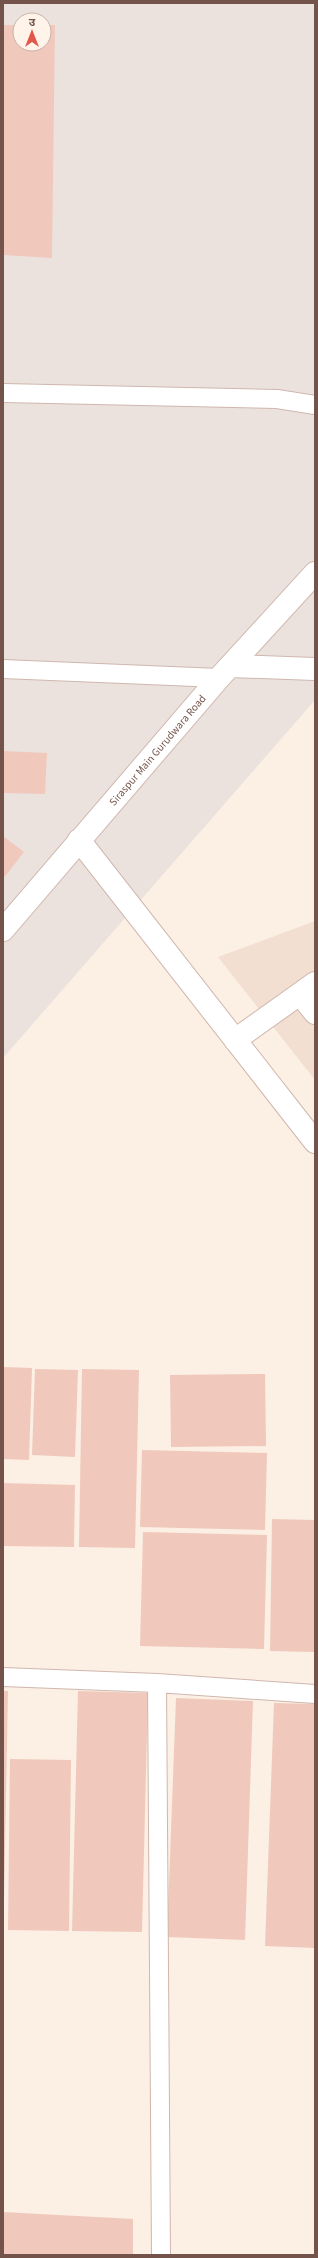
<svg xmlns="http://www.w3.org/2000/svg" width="318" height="2258" font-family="'Source Sans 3','Noto Sans Devanagari',sans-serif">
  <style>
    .residential { fill: #f3dfd2 }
    .industrial { fill: #ebe2de; fill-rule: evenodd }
    .building { fill: #f0c9bc }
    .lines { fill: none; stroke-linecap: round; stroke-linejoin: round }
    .service-casing { stroke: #cfb7ae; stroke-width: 20 }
    .minor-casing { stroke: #cfb7ae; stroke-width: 24 }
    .tertiary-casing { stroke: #cfb7ae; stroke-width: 24 }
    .service { stroke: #fff; stroke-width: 18 }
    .minor { stroke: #fff; stroke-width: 22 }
    .tertiary { stroke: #fff; stroke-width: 22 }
    .labels { text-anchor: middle; stroke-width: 3.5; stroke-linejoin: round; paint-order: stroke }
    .street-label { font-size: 11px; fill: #73534a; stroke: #fff3ea }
  </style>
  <rect width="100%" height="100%" fill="#fcefe4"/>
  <path class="residential" d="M315 921V1080L218 957Z"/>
  <path class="industrial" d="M3 3H315V700L3 1058ZM20 20H44V44H20Z"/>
  <path class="building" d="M3 25H20V44H44V25H55L52 258 3 255Z
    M3 751 47 753 45 794 3 793Z
    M3 836 24 852 3 879Z
    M3 1367 32 1368 29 1460 3 1459Z
    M35 1369 78 1370 75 1457 32 1455Z
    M82 1369 139 1370 135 1548 79 1547Z
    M265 1374 266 1446 171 1447 170 1375Z
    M142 1450 267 1453 265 1530 140 1527Z
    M3 1483 75 1485 74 1547 3 1546Z
    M272 1519 315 1520V1652L270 1651Z
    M143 1532 267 1535 264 1649 140 1646Z
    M3 1691H8L4 1902H3Z
    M78 1691 148 1693 142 1932 72 1931Z
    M176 1698 253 1701 245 1940 167 1937Z
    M274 1703 315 1704V1948L265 1946Z
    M10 1759 71 1760 69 1931 8 1930Z
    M3 2212 133 2219V2255H3Z"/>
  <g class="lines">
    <g class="service-casing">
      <path id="service" d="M3 393 277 399 315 405
        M3 669 219 678
        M3 1677 157 1683 315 1694
        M157 1683 161 2255"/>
    </g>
    <g class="minor-casing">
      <path id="minor" d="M230 666 315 669
        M79 840 315 1142
        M300 994 315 1013
        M235 1040 315 983"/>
    </g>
    <g class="tertiary-casing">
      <g id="tertiary">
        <path id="s1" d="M3 930 219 678 315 573"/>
      </g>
    </g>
    <use href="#service" class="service"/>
    <use href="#minor" class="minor"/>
    <use href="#tertiary" class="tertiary"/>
  </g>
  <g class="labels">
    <g class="street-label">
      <text dy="4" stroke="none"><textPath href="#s1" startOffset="237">Siraspur Main Gurudwara Road</textPath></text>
    </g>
  </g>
  <rect width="318" height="2258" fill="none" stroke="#73534a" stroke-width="8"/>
  <g transform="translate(32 32)"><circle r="19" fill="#fff3ea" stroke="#c7b3aa"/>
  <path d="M0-3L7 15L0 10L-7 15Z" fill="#e2574c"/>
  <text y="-6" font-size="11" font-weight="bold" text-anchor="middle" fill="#73534a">उ</text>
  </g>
</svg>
